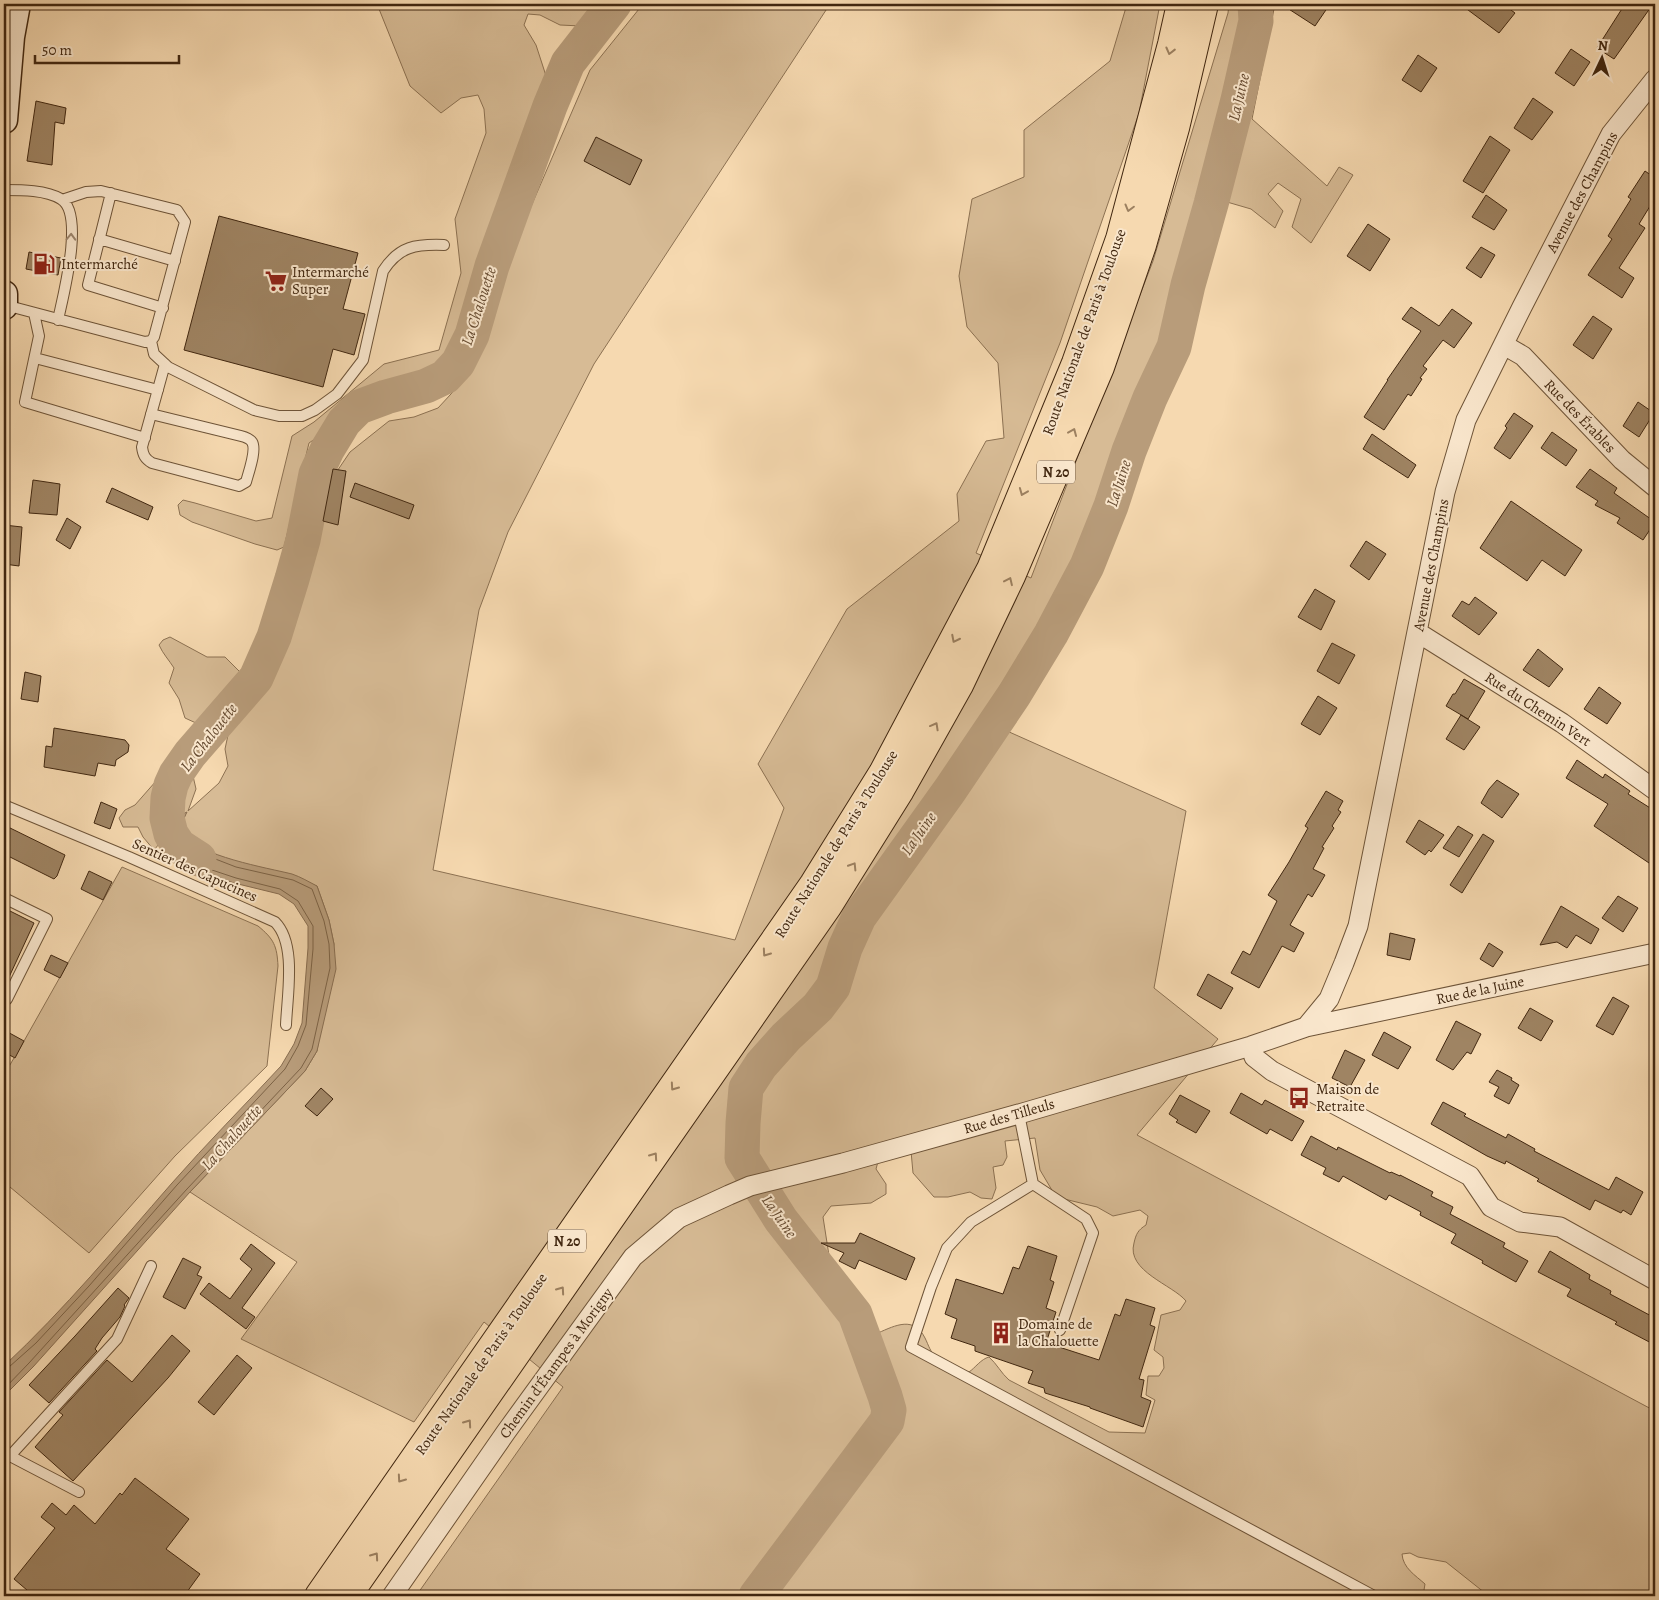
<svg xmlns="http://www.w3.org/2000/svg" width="1659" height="1600" font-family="Alegreya,serif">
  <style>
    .green { fill: #d7bb95; stroke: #8c7152; fill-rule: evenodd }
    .water { fill: #b89c7a; stroke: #886d50 }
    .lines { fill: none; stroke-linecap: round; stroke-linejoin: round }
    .shore { stroke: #7c6245; stroke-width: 1 }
    .river { stroke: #b89c7a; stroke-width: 35 }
    .building { fill: #9f8463; stroke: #412710 }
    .service-casing { stroke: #6e5438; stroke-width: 12 }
    .minor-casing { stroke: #6e5438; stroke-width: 21 }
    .secondary-casing { stroke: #412710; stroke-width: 29 }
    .primary-casing { stroke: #412710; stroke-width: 30 }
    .service { stroke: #f9e6cc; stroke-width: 10 }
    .minor { stroke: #f9e6cc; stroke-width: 19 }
    .secondary { stroke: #f9e6cc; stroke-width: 26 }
    .primary { stroke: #f6d9b0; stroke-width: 28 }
    .oneway { stroke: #9c8060 }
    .oneway2 { stroke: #9d866e }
    .labels { text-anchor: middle; stroke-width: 4; stroke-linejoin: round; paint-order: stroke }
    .shield { fill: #f9e6cc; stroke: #786048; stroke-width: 1 }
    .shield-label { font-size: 14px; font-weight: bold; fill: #412710 }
    .street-label { font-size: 15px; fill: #412710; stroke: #f9e6cc }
    .poi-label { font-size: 15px; fill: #412710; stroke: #f9e6cc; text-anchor: start }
    .water-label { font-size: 16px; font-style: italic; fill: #654a30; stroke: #f9e6cc }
  </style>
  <rect width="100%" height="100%" fill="#f6d9b0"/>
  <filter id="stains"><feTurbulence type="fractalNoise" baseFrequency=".004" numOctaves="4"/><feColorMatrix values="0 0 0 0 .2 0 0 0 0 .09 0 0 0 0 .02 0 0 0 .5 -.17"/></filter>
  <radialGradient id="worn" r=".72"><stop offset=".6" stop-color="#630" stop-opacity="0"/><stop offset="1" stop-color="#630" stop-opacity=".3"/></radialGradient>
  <path class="green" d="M377 4H599L581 26 560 25 540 15 528 14 524 25 536 45 549 85 525 155 497 223 470 311 451 363 433 377 409 384 349 409 331 428 309 443 284 547 277 550 255 544 192 522 180 515 178 505 183 500 195 503 256 521 272 518 292 436 314 422 384 364 439 350 461 273 455 219 486 133 484 109 478 95 461 98 441 113 410 86Z
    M643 4H830L594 364 508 532 479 610 433 870 735 940 784 808 758 764 847 609 959 521 957 494 986 441 1004 438 998 363 967 327 959 276 972 199 1024 177V130L1110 61 1127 4H1160L1139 113 1060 343 976 553 1031 578 1153 261 1228 13 1229 4H1275L1252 119 1327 186 1339 167 1353 175 1311 243 1292 227 1301 199 1278 183 1268 194 1283 211 1275 228 1251 209 1227 202 1180 362 1081 599 1007 731 1186 811 1154 988 1218 1039 1137 1135 1655 1411V1596H1486L1485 1593 1446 1562 1418 1557 1410 1553 1402 1554C1403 1568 1415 1575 1425 1584L1423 1596H416L563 1387 484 1322 414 1422 241 1339 297 1262 190 1192 305 1071 317 1051 334 944 329 920 317 886C291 878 197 856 185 835 180 827 183 820 186 813 177 816 170 823 164 832 160 839 160 844 154 850L143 837 138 827H123L119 818 125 810 135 805 178 756 188 754 196 789 188 811 219 783 228 766 225 749 228 735 273 679 313 564 325 489 350 452 389 421 414 417 438 408 463 381 477 361 499 285 529 211 590 70ZM1035 1138 1040 1170 1056 1197 1097 1207 1113 1216 1140 1210 1148 1216 1146 1225C1138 1230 1136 1234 1134 1243 1126 1271 1173 1285 1186 1301L1180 1310 1161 1315 1154 1350 1163 1357 1164 1368 1159 1376H1148L1146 1395 1155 1400 1145 1433 1109 1432 1009 1380C1001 1373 997 1364 989 1357 981 1359 975 1368 969 1372 959 1368 944 1365 937 1358 930 1352 929 1346 925 1338 914 1316 896 1325 878 1333L847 1294 830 1262 823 1217 831 1206 871 1203 886 1194V1184L876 1169 879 1158 911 1151 913 1173 934 1197H948L970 1192 981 1198 992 1199 996 1188 993 1167 1003 1165 1007 1157 1005 1141Z
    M170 637 207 657H225L242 674 238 694 203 721 196 723 185 718 179 699 169 683 174 668C169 660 163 654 159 645L163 640Z
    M122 867 258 926C274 939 277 946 278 966L267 1066 175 1156 89 1253 4 1182V1075L24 1041Z"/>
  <path class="water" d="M187 812C183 820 180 826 184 834 197 856 268 868 292 874 301 877 309 882 317 886L329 920 334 944 336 969 317 1051 305 1071 190 1192 33 1367 4 1396V1366C65 1309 117 1246 172 1183 207 1143 245 1105 281 1066L294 1044 302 1023 308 948V926L294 904 279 894 234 883 195 869 159 845C164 830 172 818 187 812Z"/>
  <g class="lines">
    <path class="shore" d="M4 1369 9 1367 36 1343 89 1286 177 1185 285 1069 298 1046 306 1025 313 949V926L298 901 280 889 236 878 197 865 166 844 168 836 174 828H176L182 839 200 853 236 867 293 880 312 889 324 921 329 944 330 968 312 1049 301 1068 187 1189 29 1363 4 1389"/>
    <path class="river" d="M199 859 179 846 171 834 167 818 168 798 171 785 176 774 190 754 256 678 274 637 292 579 303 540 316 474 327 450 344 422 359 407 386 397 426 386 445 377 458 363 472 335 492 266 550 106 568 63 614 4
      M756 1596 887 1421 889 1410 885 1396 855 1314 781 1220 742 1158 743 1123 746 1088 761 1065 786 1037 818 1007 833 987 845 948 859 917 950 790 1014 695 1051 634 1087 566 1111 506 1129 451 1150 398 1174 347 1188 285 1211 204 1238 100 1256 21 1255 4"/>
  </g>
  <path class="building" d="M1281 4H1330L1315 26Z
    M1460 4H1503L1515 13 1499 33Z
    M1625 4H1653L1614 59 1597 48Z
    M1571 49 1590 62 1574 86 1555 73Z
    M1418 55 1437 68 1421 92 1402 80Z
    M1533 98 1553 112 1532 140 1514 128Z
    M36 101 66 108 64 124 55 122 52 165 27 161Z
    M1490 136 1510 150 1483 193 1463 181Z
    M596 137 642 160 630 185 584 161Z
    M1645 171 1655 178V198L1639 224 1645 228 1619 268 1634 278 1622 298 1588 275 1612 239 1608 236 1631 199 1628 197Z
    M1486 195 1507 210 1494 230 1472 217Z
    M219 216 358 253 343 309 365 314 354 355 333 349 323 387 184 350Z
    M1368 224 1390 239 1370 271 1347 256Z
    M1481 247 1495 255 1481 278 1466 268Z
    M29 252 61 258 58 275 26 269Z
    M1411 307 1439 326 1452 309 1472 323 1454 348 1443 340 1423 366 1427 369 1420 378 1422 379 1411 396 1408 394 1384 430 1364 417 1388 380H1387L1421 331 1402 319Z
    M1593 316 1612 329 1593 359 1573 345Z
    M1638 402 1654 413 1639 437 1623 426Z
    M1514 413 1533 426 1510 459 1494 448 1507 428 1505 426Z
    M1552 432 1577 450 1566 466 1541 448Z
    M1372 434 1416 465 1408 478 1363 449Z
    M333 469 346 471 338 525 323 521Z
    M1590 469 1617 488 1614 493 1655 522 1643 540 1617 523 1620 518 1595 505 1598 501 1576 487Z
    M33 480 60 484 57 515 29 513Z
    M355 483 414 505 409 519 350 497Z
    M112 488 153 507 148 520 106 502Z
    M1511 501 1582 550 1565 576 1542 560 1527 581 1480 548Z
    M67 518 81 527 70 549 56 540Z
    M4 525 22 527 19 566 4 564Z
    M1366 541 1386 554 1369 580 1350 566Z
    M1315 589 1335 601 1321 630 1298 617Z
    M1475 597 1497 613 1479 635 1452 616 1462 601 1469 605Z
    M1332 643 1355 655 1339 684 1317 671Z
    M1538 649 1563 669 1549 687 1523 670Z
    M25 672 41 676 38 702 21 699Z
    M1464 679 1485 691 1468 719 1446 706 1453 694H1455Z
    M1599 687 1621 703 1607 724 1584 709Z
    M1318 696 1337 708 1320 735 1301 724Z
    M1461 715 1480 727 1464 750 1446 739Z
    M54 728 125 740 129 745 128 752 116 760 115 766 98 763 95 776 44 767 46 746 52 747Z
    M1577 760 1603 778 1605 774 1630 791 1628 794 1655 811V867L1594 826 1608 804 1566 778Z
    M1497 780 1519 794 1502 818 1481 803 1489 789Z
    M1326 791 1343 801 1338 810 1341 812 1332 826 1334 828 1322 847 1324 848 1313 869 1325 875 1312 897 1308 894 1290 925 1304 933 1294 952 1282 946 1259 988 1231 973 1243 951 1250 955 1277 901 1268 895 1289 862 1308 828 1305 826Z
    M101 802 117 809 110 829 94 823Z
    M1419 820 1444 835 1431 852 1429 850 1425 855 1406 842Z
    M4 825 65 855 57 876 54 879 4 854Z
    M1458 826 1473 835 1459 857 1443 848Z
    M1483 834 1494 841 1462 893 1450 885Z
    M89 871 112 882 103 900 81 889Z
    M1618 896 1638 908 1623 932 1602 918Z
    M1561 906 1599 929 1591 944 1576 935 1567 948 1557 942 1540 945Z
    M4 908 34 923 4 988Z
    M1390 933 1415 939 1410 960 1387 955Z
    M1489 943 1503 952 1493 967 1480 959Z
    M51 955 68 963 60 978 44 970Z
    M1208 974 1233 988 1221 1009 1197 995Z
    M1613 997 1629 1006 1613 1035 1596 1026Z
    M1530 1008 1553 1021 1541 1041 1518 1028Z
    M1456 1021 1481 1034 1471 1054 1467 1052 1453 1070 1436 1060Z
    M4 1030 24 1041 15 1058 4 1052Z
    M1384 1032 1411 1047 1398 1069 1372 1055Z
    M1345 1050 1365 1060 1350 1087 1332 1078Z
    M1497 1070 1512 1078 1511 1080 1519 1085 1509 1104 1494 1096 1499 1087 1489 1082Z
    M321 1088 333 1099 317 1116 305 1106Z
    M1241 1093 1262 1105 1265 1100 1304 1121 1292 1141 1270 1129 1267 1134 1230 1113Z
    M1180 1095 1210 1111 1196 1133 1176 1122 1178 1120 1169 1114Z
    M1443 1102 1466 1114 1464 1116 1506 1138 1508 1134 1535 1149 1534 1151 1609 1190 1616 1177 1643 1192 1631 1215 1623 1210 1621 1213 1595 1200 1590 1210 1537 1181 1539 1179 1506 1161 1505 1164 1487 1156 1431 1124Z
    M1311 1136 1337 1150 1338 1147 1390 1173 1391 1172 1400 1176V1175L1433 1192 1431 1196 1453 1207 1450 1214 1505 1243 1503 1247 1528 1261 1516 1282 1482 1263 1483 1261 1451 1243 1456 1234 1420 1215 1421 1212 1389 1195 1386 1200 1343 1176 1339 1182 1323 1174 1326 1168 1301 1155Z
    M860 1233 915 1258 906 1280 859 1260 855 1269 839 1261 844 1253 821 1243H855Z
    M251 1244 275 1263 242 1308 255 1317 246 1329 200 1294 209 1283 230 1299 252 1269 240 1259Z
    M1028 1246 1057 1256 1050 1280 1054 1282 1046 1308 1056 1312 1047 1340 1060 1344 1059 1347 1099 1360 1115 1314 1120 1316 1126 1299 1155 1308 1150 1325 1155 1327 1139 1379 1144 1380 1141 1397 1151 1401 1143 1427 1090 1408V1407L1045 1393 1044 1388 1028 1383 1033 1371 975 1351V1346L951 1338 957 1319 945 1314 956 1279 1003 1294 1013 1267 1019 1269Z
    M1550 1251 1590 1275 1589 1279 1611 1291 1610 1294 1655 1318V1345L1615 1324 1617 1322 1567 1296 1571 1289 1538 1272Z
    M183 1258 201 1267 197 1275 202 1277 185 1309 163 1297Z
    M118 1288 129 1298 124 1305 125 1306 120 1317 102 1338 95 1349 97 1351 49 1403 29 1385 75 1336Z
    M172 1335 190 1351 168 1378 73 1481 35 1447 63 1415 59 1412 107 1360 132 1382Z
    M237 1355 252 1368 214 1415 198 1402Z
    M135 1478 189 1519 166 1549 200 1574 184 1596H34L14 1579 55 1528 41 1517 52 1503 66 1515 74 1505 95 1524 120 1493 122 1495Z"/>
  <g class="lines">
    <g class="service-casing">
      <path id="service" d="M4 190C22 190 46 190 61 199 85 214 63 296 58 320
        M111 193 88 285 163 308
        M99 239 175 261
        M5 305 145 342 151 341 154 337 185 222 177 210 101 191 86 192 62 200
        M34 313 39 336 25 402 145 438
        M151 341 154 354 168 367 254 410 279 416H302L315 410 337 394 363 360 383 271C399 246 416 244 444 245
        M35 358 158 390
        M151 414 241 436C245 437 250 439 252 442 257 450 248 474 246 482L239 486 152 463C145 459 143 455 142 447L165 364
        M4 805 129 857 275 922C297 944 287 996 286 1025
        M4 898 47 919 7 999 4 998
        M1019 1114 1033 1184 971 1222 947 1248 931 1287 911 1347 1374 1596
        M1033 1184 1086 1219 1093 1233 1060 1330
        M4 1451 10 1456 79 1492
        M10 1456 117 1339 151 1266"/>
    </g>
    <g class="minor-casing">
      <path id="minor" d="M1504 345 1523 356 1622 460 1655 487
        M1417 632 1562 723 1655 790
        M1306 1027 1655 953
        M1251 1046 1254 1057 1272 1071 1470 1176 1491 1207 1520 1222 1560 1227 1655 1280
        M392 1596 506 1432 633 1257 679 1218 729 1195 750 1186 843 1163 1026 1112 1251 1046 1306 1027 1329 999 1344 963 1358 926 1445 492 1466 420 1522 307 1611 134 1655 79"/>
    </g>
    <g class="secondary-casing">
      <path id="secondary" d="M4 120 11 37 17 4
        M4 294V306"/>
    </g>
    <g class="primary-casing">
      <path id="primary" d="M319 1596 814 884 883 773 991 569 1076 363 1120 239 1172 44 1181 4
        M347 1596 827 907 900 790 959 685 1011 576 1100 367 1142 245 1175 128 1204 4"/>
    </g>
    <use href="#service" class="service"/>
    <use href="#minor" class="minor"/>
    <use href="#secondary" class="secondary"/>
    <use href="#primary" class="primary"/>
  </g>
  <defs><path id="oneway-chevron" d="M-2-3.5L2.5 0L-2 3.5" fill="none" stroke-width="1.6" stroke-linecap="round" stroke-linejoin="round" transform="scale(1.25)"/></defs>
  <g class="oneway">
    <use href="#oneway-chevron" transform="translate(1170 51) rotate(104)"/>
    <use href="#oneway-chevron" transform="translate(1129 208) rotate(105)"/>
    <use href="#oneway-chevron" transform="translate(1073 432) rotate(-67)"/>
    <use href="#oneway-chevron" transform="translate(1023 492) rotate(112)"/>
    <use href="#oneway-chevron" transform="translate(1009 581) rotate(-65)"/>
    <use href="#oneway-chevron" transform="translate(955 639) rotate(117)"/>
    <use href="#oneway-chevron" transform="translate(935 726) rotate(-61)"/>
    <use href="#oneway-chevron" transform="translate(853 866) rotate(-58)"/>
    <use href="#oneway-chevron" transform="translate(766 953) rotate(125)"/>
    <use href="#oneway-chevron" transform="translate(674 1087) rotate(125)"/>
    <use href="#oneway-chevron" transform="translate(654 1156) rotate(-55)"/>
    <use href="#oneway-chevron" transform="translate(561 1290) rotate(-55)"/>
    <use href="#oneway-chevron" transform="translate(468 1423) rotate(-55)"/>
    <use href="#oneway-chevron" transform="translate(401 1479) rotate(125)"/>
    <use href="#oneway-chevron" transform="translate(375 1556) rotate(-55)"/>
  </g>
  <use class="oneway2" href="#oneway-chevron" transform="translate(71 237) rotate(-88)"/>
  <defs>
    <g id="fuel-bare" transform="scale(1.725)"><path d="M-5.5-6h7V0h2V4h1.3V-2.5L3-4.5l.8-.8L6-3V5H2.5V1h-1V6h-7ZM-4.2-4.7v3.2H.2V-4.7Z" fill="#8f2418" stroke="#f9e6cc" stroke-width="2.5" paint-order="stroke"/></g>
    <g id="supermarket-bare" transform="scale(1.725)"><path d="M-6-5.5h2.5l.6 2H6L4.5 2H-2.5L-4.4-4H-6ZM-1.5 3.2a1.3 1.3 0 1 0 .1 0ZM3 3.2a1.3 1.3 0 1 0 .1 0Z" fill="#8f2418" stroke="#f9e6cc" stroke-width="2.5" paint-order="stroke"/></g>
    <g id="bus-bare" transform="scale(1.725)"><path d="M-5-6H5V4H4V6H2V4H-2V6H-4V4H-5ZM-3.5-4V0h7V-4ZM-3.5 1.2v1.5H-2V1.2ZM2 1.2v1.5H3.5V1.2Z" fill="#8f2418" stroke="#f9e6cc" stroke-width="2.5" paint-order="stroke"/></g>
    <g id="building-bare" transform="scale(1.725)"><path d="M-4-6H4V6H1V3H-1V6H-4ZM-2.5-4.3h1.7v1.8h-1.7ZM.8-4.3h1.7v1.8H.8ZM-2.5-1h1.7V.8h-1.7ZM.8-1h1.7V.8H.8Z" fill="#8f2418" stroke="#f9e6cc" stroke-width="2.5" paint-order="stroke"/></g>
  </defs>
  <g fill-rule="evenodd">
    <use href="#fuel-bare" x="44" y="264"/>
    <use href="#supermarket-bare" x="276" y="281"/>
    <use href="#bus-bare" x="1299" y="1098"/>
    <use href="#building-bare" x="1001" y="1333"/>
  </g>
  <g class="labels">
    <g class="shield">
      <rect x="1037" y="460.5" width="38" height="23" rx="4"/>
      <rect x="548" y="1229.5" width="38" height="23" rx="4"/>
    </g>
    <g class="shield-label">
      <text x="1056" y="477">N 20</text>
      <text x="567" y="1246">N 20</text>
    </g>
    <g class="street-label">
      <text transform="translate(1582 192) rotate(-62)" y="5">Avenue des Champins</text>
      <text transform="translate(1084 332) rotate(-70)" y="5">Route Nationale de Paris à Toulouse</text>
      <text transform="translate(1580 416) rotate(46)" y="5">Rue des Érables</text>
      <text transform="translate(1431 565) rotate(-79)" y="5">Avenue des Champins</text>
      <text transform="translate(1538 709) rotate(33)" y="5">Rue du Chemin Vert</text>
      <text transform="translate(836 844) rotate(-58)" y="5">Route Nationale de Paris à Toulouse</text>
      <text transform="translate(195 870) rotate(24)" y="5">Sentier des Capucines</text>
      <text transform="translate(1480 990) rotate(-12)" y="5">Rue de la Juine</text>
      <text transform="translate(1009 1116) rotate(-16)" y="5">Rue des Tilleuls</text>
      <text transform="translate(556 1363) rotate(-54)" y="5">Chemin d'Étampes à Morigny</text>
      <text transform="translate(481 1364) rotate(-55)" y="5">Route Nationale de Paris à Toulouse</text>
    </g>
    <g class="poi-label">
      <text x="61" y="269">Intermarché</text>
      <text x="292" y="277">Intermarché<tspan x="292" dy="17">Super</tspan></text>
      <text x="1316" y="1094">Maison de<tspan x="1316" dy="17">Retraite</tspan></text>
      <text x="1018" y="1329">Domaine de<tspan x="1018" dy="17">la Chalouette</tspan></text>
    </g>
    <g class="water-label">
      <text transform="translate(1238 97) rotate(-77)" y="6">La Juine</text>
      <text transform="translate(478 306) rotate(-72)" y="6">La Chalouette</text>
      <text transform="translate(1118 483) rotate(-72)" y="6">La Juine</text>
      <text transform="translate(208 737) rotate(-52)" y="6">La Chalouette</text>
      <text transform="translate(918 833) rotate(-55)" y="6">La Juine</text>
      <text transform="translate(231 1137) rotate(-48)" y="6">La Chalouette</text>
      <text transform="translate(780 1216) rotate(55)" y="6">La Juine</text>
    </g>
  </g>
  <rect width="1659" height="1600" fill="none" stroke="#f6d9b0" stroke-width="20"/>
  <rect x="5" y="5" width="1649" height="1590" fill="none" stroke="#412710" stroke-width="2.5"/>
  <rect x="10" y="10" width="1639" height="1580" fill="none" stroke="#412710"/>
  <g transform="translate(1602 58) rotate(4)" stroke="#f9e6cc" stroke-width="4" paint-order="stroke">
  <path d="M0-4L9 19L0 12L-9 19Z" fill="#412710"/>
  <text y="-8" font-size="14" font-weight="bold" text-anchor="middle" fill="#412710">N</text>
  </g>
  <path d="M35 55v8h144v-8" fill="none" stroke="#412710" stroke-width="2.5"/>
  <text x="42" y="55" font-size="15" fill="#412710" stroke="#f9e6cc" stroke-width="4" paint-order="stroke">50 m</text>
  <rect width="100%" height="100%" filter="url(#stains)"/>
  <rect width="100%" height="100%" fill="url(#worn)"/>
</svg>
